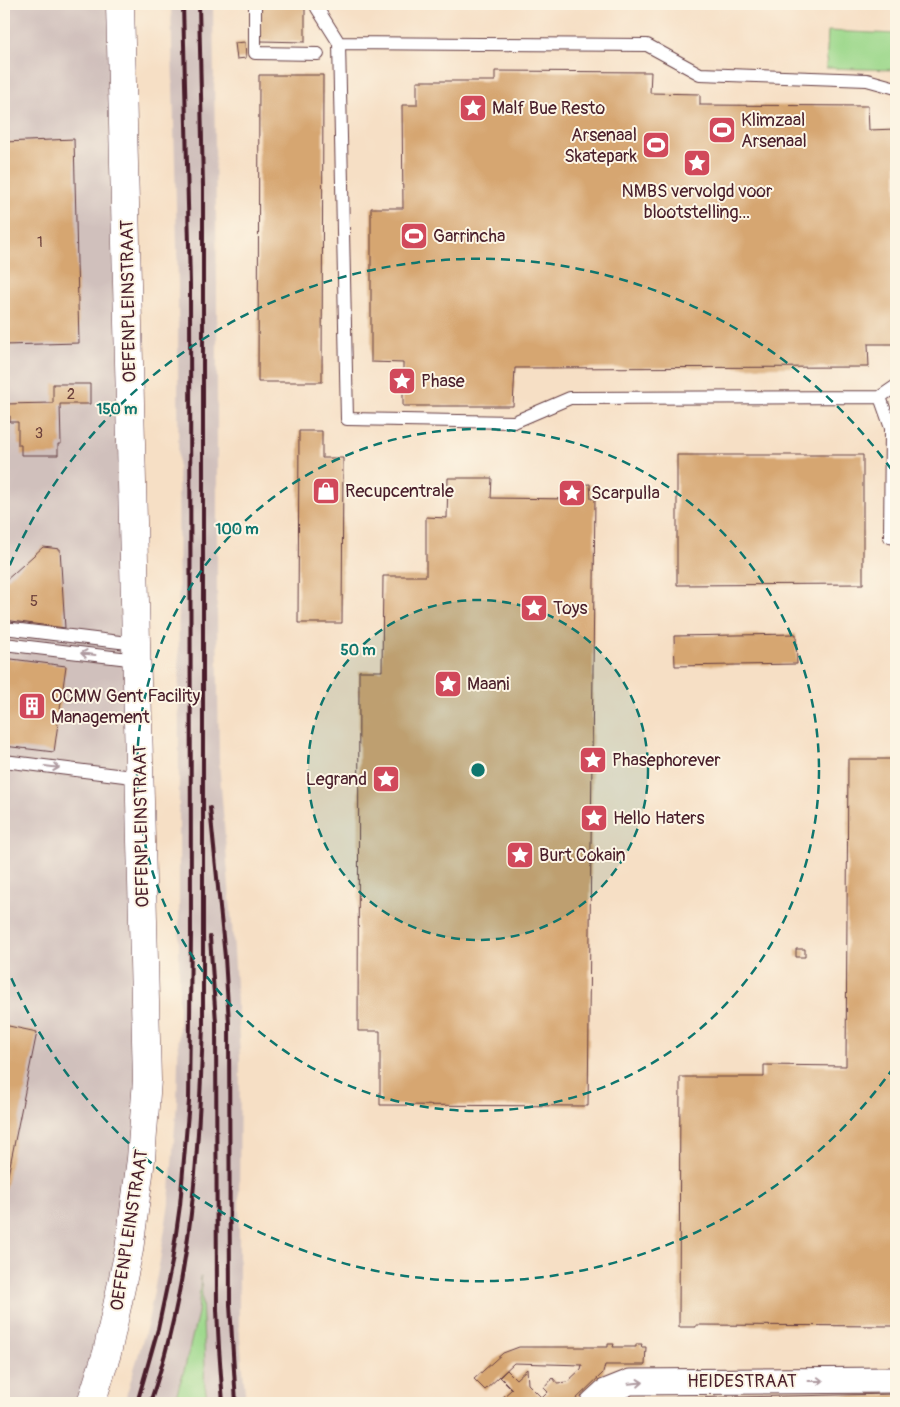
<svg xmlns="http://www.w3.org/2000/svg" width="900" height="1407" font-family="Pangolin,sans-serif">
  <style>
    .industrial { fill: #d0c0bc }
    .green { fill: #9dd88c; stroke: #747c5c }
    .building { fill: #d6a671 }
    .lines { fill: none; stroke-linecap: round; stroke-linejoin: round }
    .lane-casing { stroke: #643c42; stroke-width: 14 }
    .street-casing { stroke: #643c42; stroke-width: 27 }
    .secondary-casing { stroke: #643c42; stroke-width: 29 }
    .lane { stroke: #fff; stroke-width: 12 }
    .street { stroke: #fff; stroke-width: 25 }
    .secondary { stroke: #fff; stroke-width: 28 }
    .rail { stroke: #4a1f2b; stroke-width: 4 }
    .oneway { stroke: #ae9aa0 }
    .ring { fill: none; stroke: #0f766e; stroke-width: 2.5; stroke-dasharray: 9 6 }
    .labels { text-anchor: middle; stroke-width: 4; stroke-linejoin: round; paint-order: stroke }
    .number-label { font-size: 15px; fill: #6d413c }
    .poi-label { font-size: 18px; fill: #4a1f2b; stroke: #fcf5e5; text-anchor: start }
    .street-label { font-size: 18px; fill: #4a1f2b; stroke: #fcf5e5 }
    .centre { fill: #0f766e; stroke: #fcf5e5; stroke-width: 2.5 }
    .ring-label { font-size: 15px; text-anchor: middle; font-weight: bold; fill: #0f766e; stroke: #fcf5e5; stroke-width: 4; stroke-linejoin: round; paint-order: stroke }
  </style>
  <rect width="100%" height="100%" fill="#fcf5e5"/>
  <filter id="ink" filterUnits="userSpaceOnUse"><feTurbulence type="fractalNoise" baseFrequency=".02" numOctaves="2"/><feDisplacementMap in="SourceGraphic" scale="10" xChannelSelector="R" yChannelSelector="G"/><feConvolveMatrix kernelMatrix="1 2 1 2 8 2 1 2 1" color-interpolation-filters="sRGB"/></filter>
  <filter id="wash" filterUnits="userSpaceOnUse"><feTurbulence type="fractalNoise" baseFrequency=".0096" numOctaves="4" result="noise"/><feDisplacementMap in="SourceGraphic" scale="20" xChannelSelector="R" yChannelSelector="G"/><feGaussianBlur stdDeviation="1.12" result="paint"/><feColorMatrix in="noise" values="0 0 0 0 0 0 0 0 0 0 0 0 0 0 0 0 0 1.4 0 .05"/><feComposite in="paint" operator="in"/></filter>
  <g filter="url(#wash)">
    <rect width="100%" height="100%" fill="#f6dfc5"/>
    <path class="industrial" d="M4 4H120L147 1080 89 1403H4Z
      M171 4H213L217 283V615L219 761 234 950 240 1056 239 1210V1328L246 1403H208L204 1380 205 1366 201 1281 198 1313 185 1367 174 1403H124L147 1326 160 1260 169 1203 177 1101 179 1021V841L178 285Z"/>
    <path class="green" d="M828 31 896 34V70L826 68Z
      M201 1276 205 1366 204 1380 208 1403H174L185 1367 198 1313Z"/>
    <g id="blocks">
      <path class="building" d="M261 4H305V42L261 41Z
        M245 42 246 58 237 59 235 43Z
        M495 71 651 72 650 93 700 94V105L868 106 869 130 896 129V344H868L869 367 515 368 513 406H403V363L371 362V208H403L402 105H417V81H495Z
        M259 75H323L322 382H258Z
        M74 139 79 343 4 345V142Z
        M53 384H90V404H60L61 444H58V455H21V445H18V422H10V416H4V404L53 403Z
        M299 431H322V458H343L342 623H298Z
        M677 455H863V584L677 585Z
        M448 478H492L491 498 573 499V485L590 484 591 499 595 498 588 1106 380 1105V1031H358L359 671H382L383 576H426V517L447 518Z
        M43 547 60 549 65 628 4 620V582Z
        M796 634 797 664 675 666 674 636Z
        M4 658 66 666 54 752 4 746Z
        M848 759H896V1326L696 1325V1327H679L680 1077H764V1065L846 1066Z
        M796 949H805V957H796Z
        M4 1025 37 1032 5 1190 4 1189Z
        M608 1344H614L613 1347H636V1344H642L641 1347H646L645 1365H605L603 1373 572 1403H507L502 1398 512 1389 500 1377 507 1370 516 1379 527 1369 528 1384 542 1398 548 1392 544 1388 553 1378 557 1383 567 1382 581 1369 582 1365 514 1363 485 1390 474 1379 503 1353 519 1347H608Z
        M896 1394V1403H615L623 1399Z"/>
    </g>
  </g>
  <g filter="url(#ink)">
    <use href="#blocks" fill-opacity="0" stroke="#643c42" stroke-width="1"/>
    <g class="lines">
      <g class="lane-casing">
        <path id="lane" d="M255 4V53L318 54
          M317 4V8L339 43 347 419 514 422 570 398 880 397 896 386
          M339 43 647 45 700 74 867 80 896 88
          M880 397 891 428 890 537 896 538
          M4 628 136 644
          M4 644 137 660
          M4 761 140 778"/>
      </g>
      <g class="street-casing">
        <path id="street" d="M593 1403 605 1392 630 1382 896 1380"/>
      </g>
      <g class="secondary-casing">
        <path id="secondary" d="M91 1403 107 1353 129 1250 141 1159 147 1080 120 4"/>
      </g>
      <use href="#lane" class="lane"/>
      <use href="#street" class="street"/>
      <use href="#secondary" class="secondary"/>
      <path class="rail" d="M210 808 225 957 229 1023 230 1305 236 1403
        M210 937 216 1022 217 1310 219 1348 223 1403
        M137 1403 158 1329 172 1262 180 1205 189 1101 191 934 190 284 183 4
        M150 1403C192 1281 199 1152 203 1024V186L199 4"/>
    </g>
    <defs><path id="oneway-shaft" d="M-6 0H5M1.5-3L5.5 0L1.5 3" fill="none" stroke-width="1.6" stroke-linecap="round" stroke-linejoin="round" transform="scale(1.25)"/></defs>
    <g class="oneway">
      <use href="#oneway-shaft" transform="translate(88 654) rotate(-173)"/>
      <use href="#oneway-shaft" transform="translate(52 767) rotate(7)"/>
      <use href="#oneway-shaft" transform="translate(816 1381)"/>
      <use href="#oneway-shaft" transform="translate(636 1383) rotate(-5)"/>
    </g>
  </g>
  <circle cx="478" cy="770" r="170" fill="#0f766e" fill-opacity=".12"/>
  <g class="ring">
    <circle cx="478" cy="770" r="170"/>
    <circle cx="478" cy="770" r="341"/>
    <path d="M894 1067A511 511 0 0 1 4 961M4 579A511 511 0 0 1 894 473"/>
  </g>
  <defs>
    <g id="sight-square" transform="scale(1.4375)"><rect x="-9" y="-9" width="18" height="18" rx="4" fill="#d1495b" stroke="#fcf5e5"/><path d="M0-6L1.8-2.2L6-1.7L2.9 1.2L3.7 5.4L0 3.3L-3.7 5.4L-2.9 1.2L-6-1.7L-1.8-2.2Z" fill="#fff"/></g>
    <g id="stadium-square" transform="scale(1.4375)"><rect x="-9" y="-9" width="18" height="18" rx="4" fill="#d1495b" stroke="#fcf5e5"/><path d="M0-5a6.5 5 0 1 0 0 10a6.5 5 0 1 0 0-10ZM-3.5-1.8h7v3.6h-7Z" fill="#fff"/></g>
    <g id="shop-square" transform="scale(1.4375)"><rect x="-9" y="-9" width="18" height="18" rx="4" fill="#d1495b" stroke="#fcf5e5"/><path d="M-5-2.5h2.3a2.7 3.5 0 0 1 5.4 0H5L5.5 6h-11ZM-1.5-2.5h3a1.5 2.3 0 0 0-3 0Z" fill="#fff"/></g>
    <g id="building-square" transform="scale(1.4375)"><rect x="-9" y="-9" width="18" height="18" rx="4" fill="#d1495b" stroke="#fcf5e5"/><path d="M-4-6H4V6H1V3H-1V6H-4ZM-2.5-4.3h1.7v1.8h-1.7ZM.8-4.3h1.7v1.8H.8ZM-2.5-1h1.7V.8h-1.7ZM.8-1h1.7V.8H.8Z" fill="#fff"/></g>
  </defs>
  <g fill-rule="evenodd">
    <use href="#sight-square" x="473" y="108"/>
    <use href="#stadium-square" x="722" y="130"/>
    <use href="#stadium-square" x="656" y="145"/>
    <use href="#sight-square" x="697" y="163"/>
    <use href="#stadium-square" x="414" y="236"/>
    <use href="#sight-square" x="402" y="381"/>
    <use href="#shop-square" x="326" y="491"/>
    <use href="#sight-square" x="572" y="493"/>
    <use href="#sight-square" x="534" y="608"/>
    <use href="#sight-square" x="448" y="684"/>
    <use href="#building-square" x="32" y="706"/>
    <use href="#sight-square" x="593" y="760"/>
    <use href="#sight-square" x="386" y="779"/>
    <use href="#sight-square" x="594" y="818"/>
    <use href="#sight-square" x="520" y="855"/>
  </g>
  <g class="labels">
    <g class="number-label">
      <text x="40" y="247">1</text>
      <text x="71" y="399">2</text>
      <text x="39" y="438">3</text>
      <text x="34" y="606">5</text>
    </g>
    <g class="poi-label">
      <text x="492" y="114">Malf Bue Resto</text>
      <text x="741" y="126">Klimzaal<tspan x="741" dy="21">Arsenaal</tspan></text>
      <text x="637" y="141" text-anchor="end">Arsenaal<tspan x="637" dy="21">Skatepark</tspan></text>
      <text x="697" y="197" text-anchor="middle">NMBS vervolgd voor<tspan x="697" dy="21">blootstelling...</tspan></text>
      <text x="433" y="242">Garrincha</text>
      <text x="421" y="387">Phase</text>
      <text x="345" y="497">Recupcentrale</text>
      <text x="591" y="499">Scarpulla</text>
      <text x="553" y="614">Toys</text>
      <text x="467" y="690">Maani</text>
      <text x="51" y="702">OCMW Gent Facility<tspan x="51" dy="21">Management</tspan></text>
      <text x="612" y="766">Phasephorever</text>
      <text x="367" y="785" text-anchor="end">Legrand</text>
      <text x="613" y="824">Hello Haters</text>
      <text x="539" y="861">Burt Cokain</text>
    </g>
    <g class="street-label">
      <text transform="translate(128 301) rotate(-91)" y="6">OEFENPLEINSTRAAT</text>
      <text transform="translate(141 826) rotate(-91)" y="6">OEFENPLEINSTRAAT</text>
      <text transform="translate(129 1230) rotate(-81)" y="6">OEFENPLEINSTRAAT</text>
      <text x="742" y="1387">HEIDESTRAAT</text>
    </g>
  </g>
  <circle cx="478" cy="770" r="8" class="centre"/>
  <g class="ring-label">
    <text x="117" y="414">150 m</text>
    <text x="237" y="534">100 m</text>
    <text x="358" y="655">50 m</text>
  </g>
  <rect width="900" height="1407" fill="none" stroke="#fcf5e5" stroke-width="20"/>
</svg>
